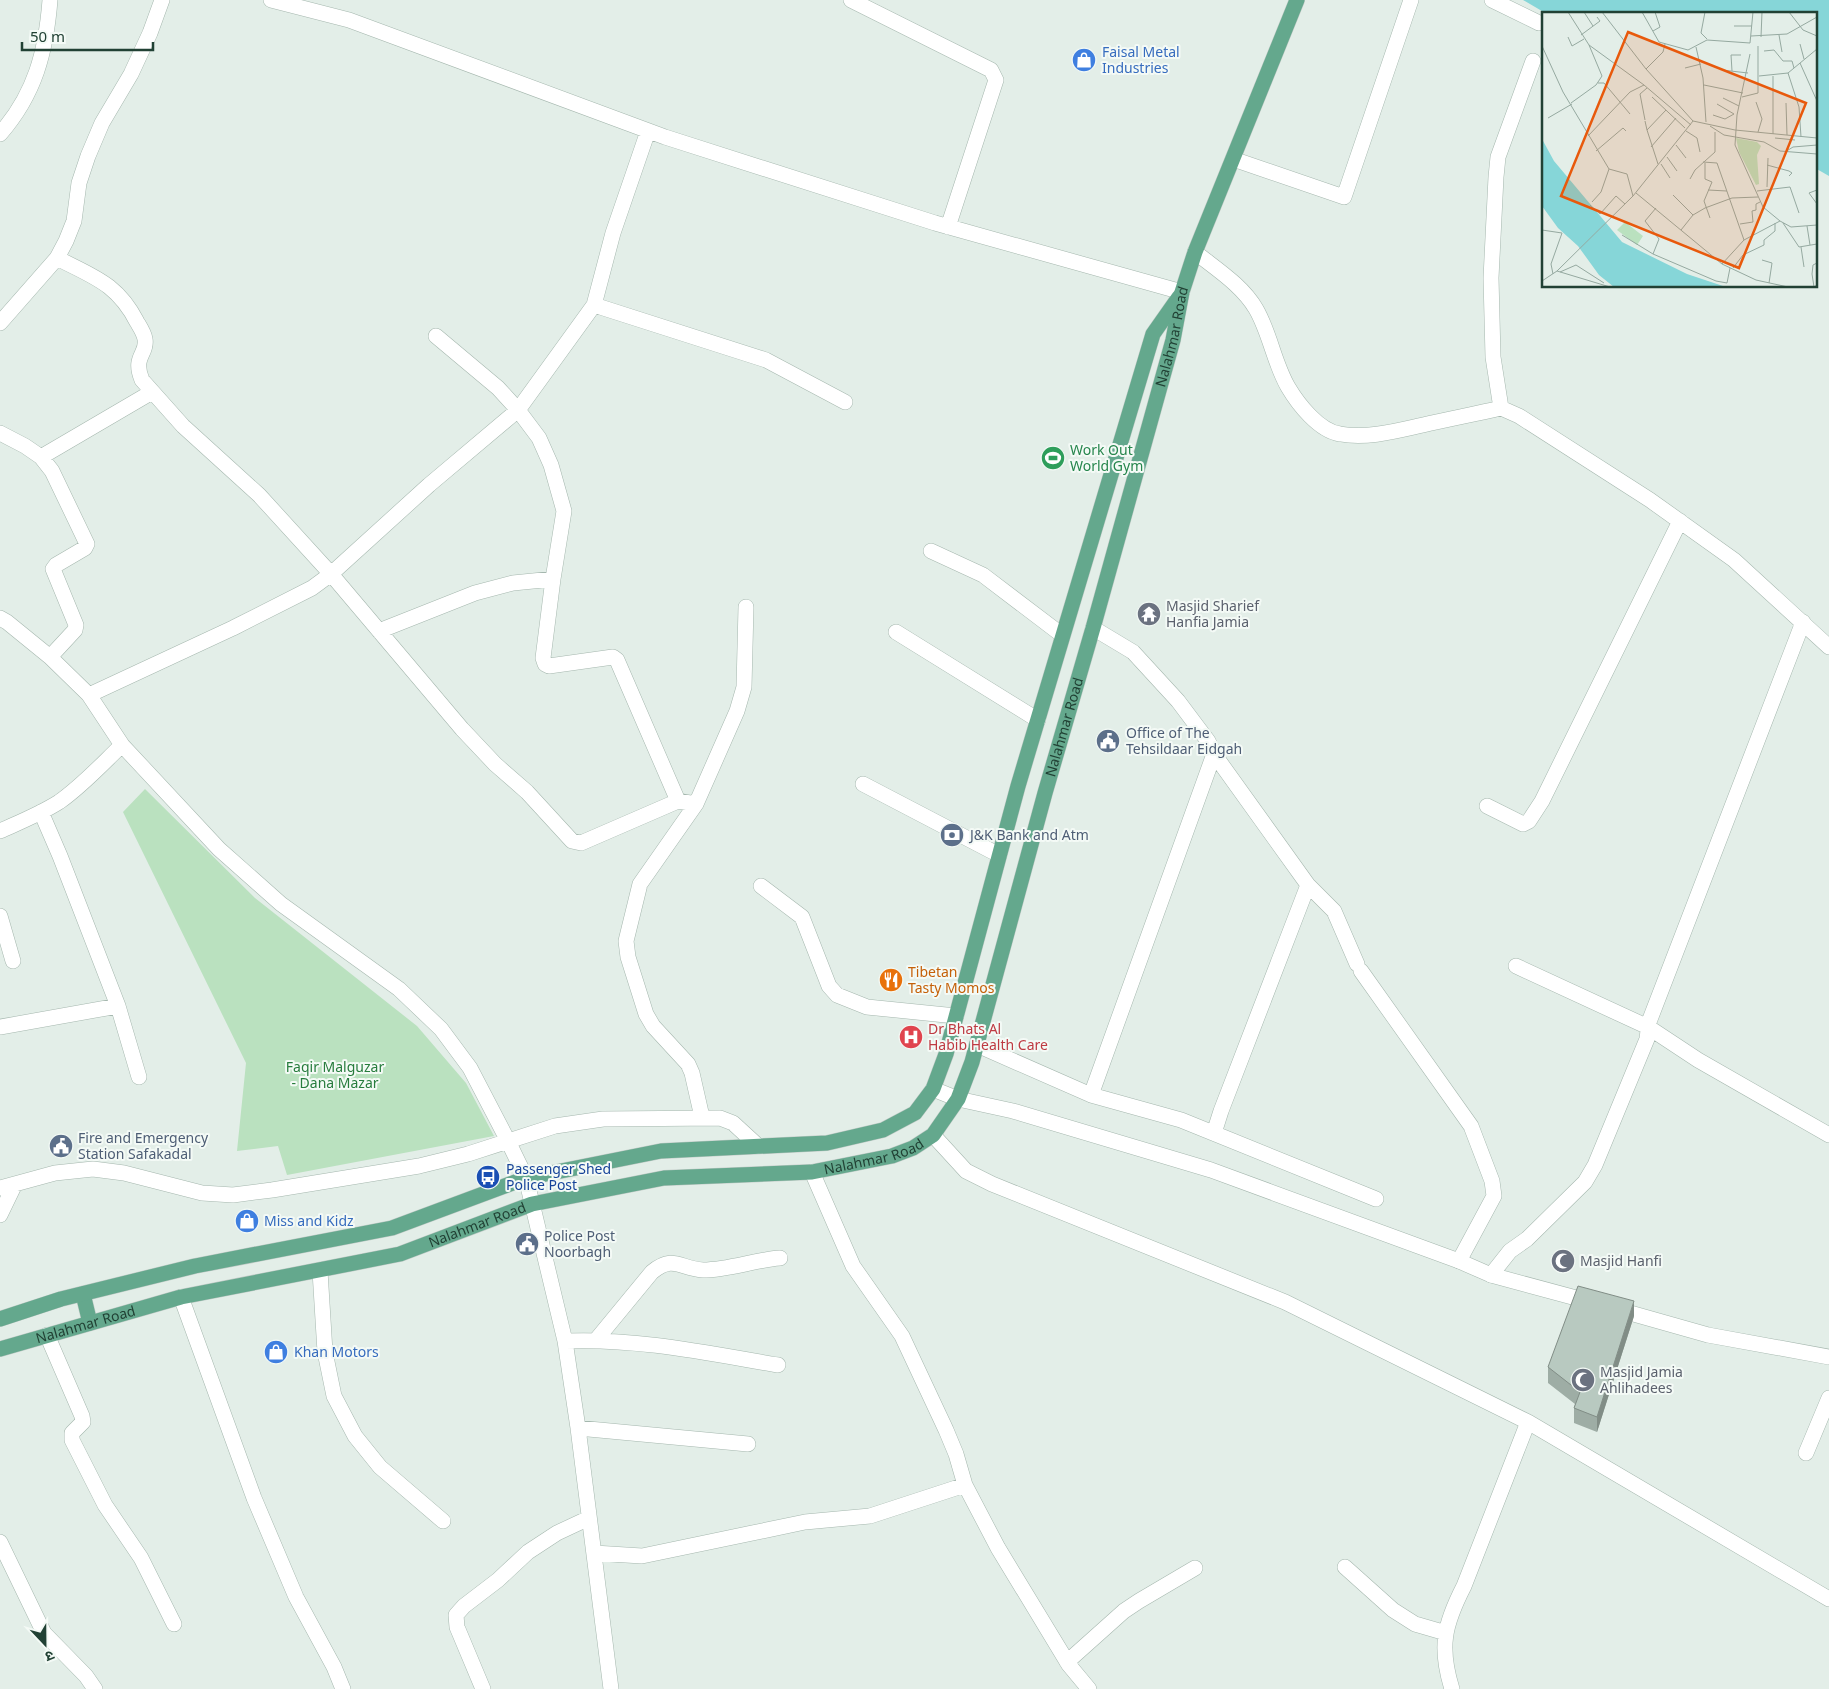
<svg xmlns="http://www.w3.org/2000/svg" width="1829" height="1689" font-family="'Noto Sans','Noto Sans Devanagari',sans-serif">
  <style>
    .green { fill: #bae1bf }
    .water { fill: #86d6d8 }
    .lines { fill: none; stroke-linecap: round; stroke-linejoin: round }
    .minor-casing { stroke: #a5b7ae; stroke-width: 16 }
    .tertiary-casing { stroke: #a5b7ae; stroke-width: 16 }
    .primary-casing { stroke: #c1cac6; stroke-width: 16 }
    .minor { stroke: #fff; stroke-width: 15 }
    .tertiary { stroke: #fff; stroke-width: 15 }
    .primary { stroke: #64a88d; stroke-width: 15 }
    .wall { fill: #9eada5 }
    .shaded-wall { fill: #818d86 }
    .building { fill: #b8c9c0; stroke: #818d86 }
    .labels { text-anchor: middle; stroke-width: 4; stroke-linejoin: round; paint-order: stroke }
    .shop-label { font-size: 14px; fill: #366cbe; stroke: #f4faf6; text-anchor: start }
    .street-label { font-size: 14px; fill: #214134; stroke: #f4faf6 }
    .leisure-label { font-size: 14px; fill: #27864d; stroke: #f4faf6; text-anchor: start }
    .worship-label { font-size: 14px; fill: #5b616d; stroke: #f4faf6; text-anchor: start }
    .service-label { font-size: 14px; fill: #4e5e75; stroke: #f4faf6; text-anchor: start }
    .food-label { font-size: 14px; fill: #c56008; stroke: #f4faf6; text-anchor: start }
    .health-label { font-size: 14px; fill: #be3a42; stroke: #f4faf6; text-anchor: start }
    .park-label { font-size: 14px; fill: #277c3d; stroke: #f4faf6 }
    .transit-label { font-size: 14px; fill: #164399; stroke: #f4faf6; text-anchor: start }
    .inset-road { fill: none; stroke: #95a9a0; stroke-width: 1 }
    .view { fill: #e8590c; fill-opacity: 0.15; stroke: #e8590c; stroke-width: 2.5 }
    .inset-edge { fill: none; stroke: #214134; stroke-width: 2.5 }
  </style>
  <rect width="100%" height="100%" fill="#e3eee8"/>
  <path class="green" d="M145 789 255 898 417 1026 466 1083 494 1136 287 1175 278 1146 237 1151 246 1063 123 812Z"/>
  <path class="water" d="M1523 0H1829V176L1815 168V14H1547Z"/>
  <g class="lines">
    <g class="minor-casing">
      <path id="minor" d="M271 0 349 20 665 137 935 223 1182 292
        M851 0 991 70 996 80 948 227
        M1492 0 1539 23
        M1533 61 1498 157 1496 177 1491 278 1493 357 1501 408 1519 416 1650 500 1734 560 1829 647
        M0 134C35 94 46 52 50 0
        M1233 159 1344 197 1411 0
        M1195 252C1216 269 1242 285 1256 309 1270 333 1274 363 1288 387 1298 404 1319 431 1340 434 1367 439 1396 431 1423 425 1449 419 1475 414 1501 408
        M57 258C93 277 117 283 137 322 140 327 144 333 145 339 148 354 132 356 142 380L183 426 259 495 331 574 462 729 495 764 527 792 572 841 581 843 678 801 696 804
        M594 305 766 360 845 402
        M0 323 57 258 66 241 74 221 79 183 88 156 102 123 131 74 150 33 162 0
        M436 336 498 388 518 410 539 438 551 465 564 511 553 579 543 658 545 664 549 666 613 657 617 660 678 801
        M0 433 25 446 41 457
        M931 551 983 575 1062 635
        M0 618 7 622 50 657 89 695 122 745 219 849 281 904 399 989 441 1029 470 1068 508 1141 526 1178 565 1341 578 1428 611 1689
        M1093 628 1133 652 1178 701 1208 741 1214 754 1308 885
        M379 631 475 593 513 583 553 579
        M896 632 1038 720
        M50 657 75 630 76 625 53 569 56 565 85 548 87 544 52 471 41 457 152 392
        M89 695 233 628 312 588 331 574 429 485 518 410 594 305 613 233 648 131
        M863 784 999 855
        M1487 806 1523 824 1529 821 1542 801 1680 521
        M41 812 60 856 118 1006 139 1077
        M0 831C20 822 40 814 59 802 82 786 102 764 122 745
        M761 886 802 917 829 986 837 995 867 1007 956 1016
        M0 916 13 961
        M1516 966 1648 1027 1698 1060 1829 1135
        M1361 971 1471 1126 1492 1181 1494 1196 1459 1261
        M0 1027 118 1006
        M977 1045 1091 1095 1181 1120 1376 1199
        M1091 1095 1214 754
        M702 1117 692 1073 688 1064 653 1026 646 1014 628 957 626 941 640 884 696 804 737 711 744 687 746 607
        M1214 1133 1221 1111 1308 885 1334 911 1357 964
        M933 1135 966 1171 992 1184 1285 1302 1528 1422 1829 1599
        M812 1172 853 1266 902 1336 946 1430 956 1454 965 1485 998 1548 1069 1665 1089 1689
        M0 1188 55 1173 93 1169 124 1173 202 1193 233 1195 272 1190 419 1166 468 1154 555 1126 603 1119 720 1118 733 1123 758 1146
        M0 1215 15 1184
        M320 1271 325 1352 334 1396 355 1436 380 1467 443 1521
        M1491 1275 1510 1251 1527 1239 1585 1182 1595 1165 1647 1039 1649 1022 1803 622
        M181 1297 254 1498 296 1597 334 1667 343 1689
        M47 1335 82 1416 83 1422 72 1433V1440L105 1505 141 1558 174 1624
        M596 1340 652 1272C674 1254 680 1269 703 1270 729 1270 754 1260 780 1258
        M565 1341C637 1338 707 1353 778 1365
        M578 1428 748 1444
        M1806 1453 1829 1398
        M0 1542 44 1633 86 1676 95 1689
        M594 1553 642 1556 805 1522 870 1516 965 1485
        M1345 1567 1393 1610 1415 1624 1446 1633
        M1067 1662 1124 1611 1139 1601 1195 1568
        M483 1689 457 1627 456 1615 464 1606 498 1580 528 1552 557 1533 589 1518
        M1452 1689C1439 1647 1444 1625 1464 1586L1528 1422"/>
    </g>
    <g class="tertiary-casing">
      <path id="tertiary" d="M933 1089 958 1099 1013 1111 1211 1170 1459 1261 1491 1275 1591 1302
        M1616 1309 1708 1335 1829 1357"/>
    </g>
    <g class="primary-casing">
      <g id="primary">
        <path d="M83 1294 90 1323"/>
        <path d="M0 1319 61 1299 195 1266 392 1228 526 1178 661 1151 827 1143 883 1130 915 1113 933 1089 946 1054 1018 786 1153 334 1179 297"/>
        <path id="s1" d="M0 1349 181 1297 400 1254 532 1204 664 1178 812 1172 892 1156 913 1148 933 1135 958 1099 972 1062 1045 793 1093 628 1173 340 1182 292 1195 252 1297 0"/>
      </g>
    </g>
    <use href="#minor" class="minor"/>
    <use href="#tertiary" class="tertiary"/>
    <use href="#primary" class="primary"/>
  </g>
  <path class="wall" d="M1634 1316 1597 1432 1574 1423V1408L1575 1404 1548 1383V1367Z"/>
  <path class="shaded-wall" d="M1634 1301V1316L1597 1432V1417Z"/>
  <path class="building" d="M1578 1286 1634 1301 1597 1417 1574 1408 1580 1392 1548 1367Z"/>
  <defs>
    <g id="shop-disc" transform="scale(1.25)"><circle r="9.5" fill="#3f7fe0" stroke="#f4faf6"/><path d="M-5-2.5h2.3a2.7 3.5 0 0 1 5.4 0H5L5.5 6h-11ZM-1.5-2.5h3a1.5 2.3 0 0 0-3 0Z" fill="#fff"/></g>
    <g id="stadium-disc" transform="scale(1.25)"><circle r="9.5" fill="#2e9e5b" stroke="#f4faf6"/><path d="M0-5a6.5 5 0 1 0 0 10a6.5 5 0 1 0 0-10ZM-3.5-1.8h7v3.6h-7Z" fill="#fff"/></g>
    <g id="temple-disc" transform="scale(1.25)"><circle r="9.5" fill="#6b7280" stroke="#f4faf6"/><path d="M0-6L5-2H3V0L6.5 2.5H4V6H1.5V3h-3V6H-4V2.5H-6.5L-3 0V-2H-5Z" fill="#fff"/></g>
    <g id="civic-disc" transform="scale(1.25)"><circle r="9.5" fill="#5c6f8a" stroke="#f4faf6"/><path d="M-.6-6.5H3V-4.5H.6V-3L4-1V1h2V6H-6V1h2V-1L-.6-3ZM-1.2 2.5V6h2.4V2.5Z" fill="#fff"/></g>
    <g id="bank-disc" transform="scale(1.25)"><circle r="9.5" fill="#5c6f8a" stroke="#f4faf6"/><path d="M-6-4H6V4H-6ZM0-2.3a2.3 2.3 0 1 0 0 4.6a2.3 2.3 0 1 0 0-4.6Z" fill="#fff"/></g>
    <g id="restaurant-disc" transform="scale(1.25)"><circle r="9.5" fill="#e8710a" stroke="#f4faf6"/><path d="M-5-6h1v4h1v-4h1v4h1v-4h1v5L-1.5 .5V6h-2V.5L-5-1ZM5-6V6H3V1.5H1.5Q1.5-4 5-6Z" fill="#fff"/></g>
    <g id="hospital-disc" transform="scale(1.25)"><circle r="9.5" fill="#e0444e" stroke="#f4faf6"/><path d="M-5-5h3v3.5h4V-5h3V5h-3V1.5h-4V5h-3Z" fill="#fff"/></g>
    <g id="bus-disc" transform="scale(1.25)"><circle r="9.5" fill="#1a4fb4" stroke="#f4faf6"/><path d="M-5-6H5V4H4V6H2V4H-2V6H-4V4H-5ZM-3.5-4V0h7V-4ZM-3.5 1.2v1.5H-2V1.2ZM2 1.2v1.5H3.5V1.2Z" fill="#fff"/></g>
    <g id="mosque-disc" transform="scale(1.25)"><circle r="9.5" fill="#6b7280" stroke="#f4faf6"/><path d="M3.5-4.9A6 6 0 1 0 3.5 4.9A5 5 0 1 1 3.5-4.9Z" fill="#fff"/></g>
  </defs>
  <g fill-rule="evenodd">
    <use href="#shop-disc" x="1084" y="60"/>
    <use href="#stadium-disc" x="1053" y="458"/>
    <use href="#temple-disc" x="1149" y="614"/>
    <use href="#civic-disc" x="1108" y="741"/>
    <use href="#bank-disc" x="952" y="835"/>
    <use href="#restaurant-disc" x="891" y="980"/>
    <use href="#hospital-disc" x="911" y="1037"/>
    <use href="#civic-disc" x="61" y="1146"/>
    <use href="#bus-disc" x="488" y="1177"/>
    <use href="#shop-disc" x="247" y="1221"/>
    <use href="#civic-disc" x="527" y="1244"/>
    <use href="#mosque-disc" x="1563" y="1261"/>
    <use href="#shop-disc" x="276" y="1352"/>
    <use href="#mosque-disc" x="1583" y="1380"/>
  </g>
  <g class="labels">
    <g class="shop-label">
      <text x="1102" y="57">Faisal Metal<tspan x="1102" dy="16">Industries</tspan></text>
      <text x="264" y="1226">Miss and Kidz</text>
      <text x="294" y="1357">Khan Motors</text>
    </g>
    <g class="street-label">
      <text dy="5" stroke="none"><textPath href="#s1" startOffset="1799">Nalahmar Road</textPath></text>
      <text dy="5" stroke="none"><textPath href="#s1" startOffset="1394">Nalahmar Road</textPath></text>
      <text dy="5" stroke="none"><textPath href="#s1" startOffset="899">Nalahmar Road</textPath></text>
      <text dy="5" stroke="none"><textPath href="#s1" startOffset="494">Nalahmar Road</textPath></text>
      <text dy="5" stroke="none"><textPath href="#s1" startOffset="89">Nalahmar Road</textPath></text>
    </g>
    <g class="leisure-label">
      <text x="1070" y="455">Work Out<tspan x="1070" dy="16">World Gym</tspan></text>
    </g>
    <g class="worship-label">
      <text x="1166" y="611">Masjid Sharief<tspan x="1166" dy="16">Hanfia Jamia</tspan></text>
      <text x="1580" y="1266">Masjid Hanfi</text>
      <text x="1600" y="1377">Masjid Jamia<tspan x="1600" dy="16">Ahlihadees</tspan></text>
    </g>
    <g class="service-label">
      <text x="1126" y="738">Office of The<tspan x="1126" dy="16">Tehsildaar Eidgah</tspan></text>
      <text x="970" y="840">J&amp;K Bank and Atm</text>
      <text x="78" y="1143">Fire and Emergency<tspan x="78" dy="16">Station Safakadal</tspan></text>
      <text x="544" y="1241">Police Post<tspan x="544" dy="16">Noorbagh</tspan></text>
    </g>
    <g class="food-label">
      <text x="908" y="977">Tibetan<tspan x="908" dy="16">Tasty Momos</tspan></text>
    </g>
    <g class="health-label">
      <text x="928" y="1034">Dr Bhats Al<tspan x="928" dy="16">Habib Health Care</tspan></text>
    </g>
    <g class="park-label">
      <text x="335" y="1072">Faqir Malguzar<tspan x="335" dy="16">- Dana Mazar</tspan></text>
    </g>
    <g class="transit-label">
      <text x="506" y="1174">Passenger Shed<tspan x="506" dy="16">Police Post</tspan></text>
    </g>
  </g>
  <g transform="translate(1542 12)">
    <rect width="275" height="275" fill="#e3eee8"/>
    <path d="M194 126 215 130 219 134 215 143 217 172 214 173 197 140ZM83 210 101 224 95 233 75 218Z" fill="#bae1bf"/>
    <path d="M0 127 12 149 80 230 145 262 184 275H72L57 263 36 234 16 216 0 194Z" fill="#86d6d8"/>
    <path class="inset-road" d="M26 0 47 33 102 73 149 113M42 0 51 14M60 0 104 57 151 109M100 0 117 30 146 38 165 28 208 31 211 0M163 0 159 21 165 27M247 0 261 18 275 24M192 14H210M111 19 118 15 113 0M39 23 58 9 55 5M237 23 240 40M209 24 245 22 275 5M26 25 30 34 42 27M219 25 220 0M258 32 262 47M0 34 21 80 67 157 59 180 50 190M154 35 161 66 164 110M222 39 232 38 241 49H250L252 56M208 42 195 103 193 133 221 195 238 209M258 51 275 89M143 56 159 52M104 57 121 40 123 32M180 58 206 61M190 59 189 43H199M246 61 257 95 259 125M217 64 246 61 275 37M56 71H62L88 102M162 73 201 81M110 85 143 116M200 85 216 81V34M181 86 197 94M214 90 220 107 216 120M29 91 54 73 60 64 47 33M244 91 245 123M175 92 192 102M171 103 183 107 192 102M6 106 30 92M103 108 98 82 105 76M103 109 105 118 124 98M168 114 182 123 222 130 238 139 275 142M105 118 116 152M144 119 155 126 158 140M231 122V64M46 124 88 80 102 73M233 126 253 128M134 133 144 146M109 135 134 106M54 139 81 116 84 119M243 140 251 135 275 133M125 145 135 159M161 150 175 151 202 228M163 151V167L170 170 162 189 168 206M119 152 128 166M225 153 247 159 250 161 247 164M67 157 85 162 91 184M148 167 153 158 173 140V120M225 175 226 146M166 178 185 179M275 178 267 181 275 192M215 179 248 175 257 201M94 181 180 252 214 268 246 275M131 183 151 203M48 193 58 202 74 184 83 192M241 211 257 235 275 232M198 212 211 210 210 199 214 198V192L218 190M265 214 268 233M0 218 20 221 9 252 11 262M139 218 151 203 163 196 190 186 216 185M80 223 111 242 174 269 185 271 188 256M259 235 262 255M111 242 117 227 103 209 114 196M220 248 230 251 227 271M275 251 271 253 270 262 272 275 275 273M180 252 202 228 238 209 249 215 275 213M191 256 201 243 222 233V228L233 219V211M15 259 68 275M18 260 34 253 62 271M0 269 15 259 91 184 151 109 193 118 275 126"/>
    <path class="view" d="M86 20 264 91 197 256 19 184Z"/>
    <rect width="275" height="275" class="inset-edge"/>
  </g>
  <g transform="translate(45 1644) rotate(158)" stroke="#f4faf6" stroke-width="4" paint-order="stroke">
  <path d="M0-4L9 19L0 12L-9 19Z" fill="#214134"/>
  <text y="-8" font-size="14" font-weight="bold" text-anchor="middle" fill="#214134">उ</text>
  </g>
  <path d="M22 42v8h131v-8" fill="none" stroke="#214134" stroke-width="2.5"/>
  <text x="30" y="42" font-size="15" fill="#214134" stroke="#f4faf6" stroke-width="4" paint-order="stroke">50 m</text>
</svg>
